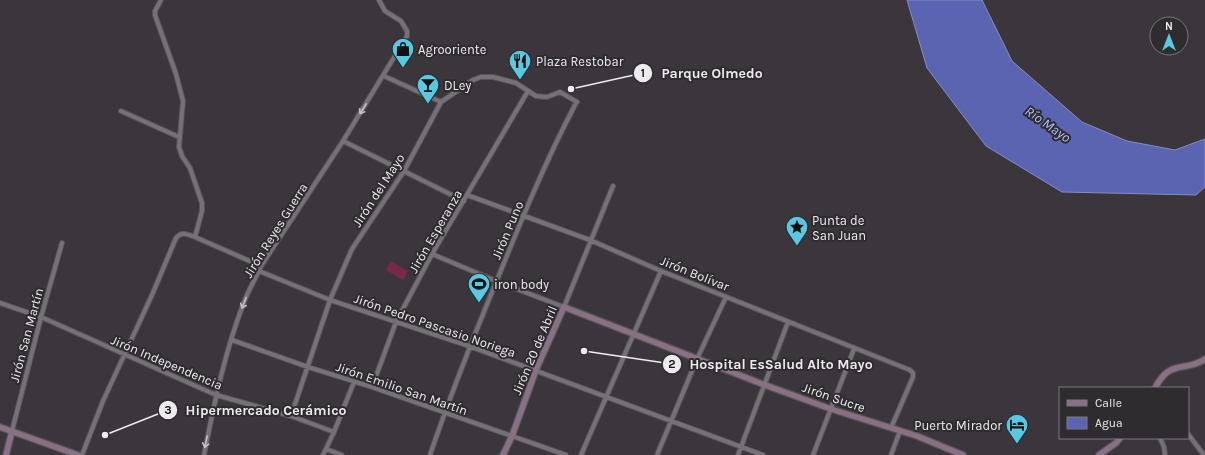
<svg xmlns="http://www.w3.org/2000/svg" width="1205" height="455" font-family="Karla,sans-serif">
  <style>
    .green { fill: #782949 }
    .water { fill: #5b64b1; stroke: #878cc3 }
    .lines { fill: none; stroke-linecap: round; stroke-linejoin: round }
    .street-casing { stroke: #565357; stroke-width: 6 }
    .secondary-casing { stroke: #565357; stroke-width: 8 }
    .street { stroke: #757176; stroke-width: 4 }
    .secondary { stroke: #8a7084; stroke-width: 5.5 }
    .oneway { stroke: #c3c0c4 }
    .labels { text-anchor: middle; stroke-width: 4; stroke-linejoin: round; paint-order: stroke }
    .poi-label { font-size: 13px; fill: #edebee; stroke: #2f2c30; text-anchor: start }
    .street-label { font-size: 13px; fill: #edebee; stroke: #2f2c30 }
    .water-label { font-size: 14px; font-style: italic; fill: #b0bbfa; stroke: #2f2c30 }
    .leader { fill: none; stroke: #edebee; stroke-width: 1.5 }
    .callout-dot { fill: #edebee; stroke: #2f2c30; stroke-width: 1.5 }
    .mark-label { font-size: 12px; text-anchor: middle; font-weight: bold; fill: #111 }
    .callout-label { font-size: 14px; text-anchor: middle; font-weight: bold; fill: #edebee; stroke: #2f2c30; stroke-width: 4; stroke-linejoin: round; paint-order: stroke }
  </style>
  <rect width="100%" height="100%" fill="#3a363b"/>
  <path class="green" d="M391 261 408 271 403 280 386 270Z"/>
  <path class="water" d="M907 0H982L1012 61 1082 122 1127 141 1175 150 1205 139V187L1196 195 1062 192 986 146 927 68Z"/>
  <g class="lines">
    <g class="street-casing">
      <path id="street" d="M161 0 155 11V15L176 74 183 101 179 147 182 156 190 168 202 203V211L195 237
        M384 76 441 102
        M121 111 179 137
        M343 141 464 201
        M467 195 590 240 661 271 910 370 913 373V377L891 428
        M432 254 496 281 564 307 613 186
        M259 271 330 300 469 346 763 455
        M0 303 41 317 216 395 291 416 334 432
        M232 340 308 367 372 387 566 455
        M372 387 396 322 432 254 528 91
        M291 416 330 300 352 249 404 171 441 102 473 80 481 77H493L516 83 536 96 547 97 560 92 577 102
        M12 431 41 317 62 243
        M1188 434 1204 455
        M1160 438 1164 447 1165 455
        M326 449 342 455
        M82 455 103 401 152 295 176 238C182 231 187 234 195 237L261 266
        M204 455C214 404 225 351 244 302 249 289 256 278 261 266L343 141 407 36V31L401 21 385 11 379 0
        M323 455 334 432 354 382
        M430 455C450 396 473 338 497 280 521 221 545 162 575 105
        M581 455 661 271
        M657 455 697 359 726 297
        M738 455 788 322
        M813 455 854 349
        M891 455 900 431"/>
    </g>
    <g class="secondary-casing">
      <path id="secondary" d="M1155 388C1171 358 1184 373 1205 359
        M0 427 78 455
        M6 455 12 431
        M503 455 512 436 536 370 564 307 765 385 831 409 917 436 963 455
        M1099 455 1116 443 1120 438"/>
    </g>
    <use href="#street" class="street"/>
    <use href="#secondary" class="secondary"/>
  </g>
  <defs><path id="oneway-shaft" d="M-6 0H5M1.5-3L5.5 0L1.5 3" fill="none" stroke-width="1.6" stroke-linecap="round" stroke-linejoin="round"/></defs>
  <g class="oneway">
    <use href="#oneway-shaft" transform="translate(363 109) rotate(122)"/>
    <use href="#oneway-shaft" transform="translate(244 303) rotate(111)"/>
    <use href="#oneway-shaft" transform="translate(206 442) rotate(102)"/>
  </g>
  <defs>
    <g id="shop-pin" transform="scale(1.15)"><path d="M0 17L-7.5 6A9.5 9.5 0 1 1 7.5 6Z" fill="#57c9e2" stroke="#2f2c30"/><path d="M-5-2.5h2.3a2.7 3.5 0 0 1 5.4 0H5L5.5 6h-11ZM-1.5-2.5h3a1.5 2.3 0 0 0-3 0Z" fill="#111"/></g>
    <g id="restaurant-pin" transform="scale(1.15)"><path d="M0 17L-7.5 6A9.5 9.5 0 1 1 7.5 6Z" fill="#57c9e2" stroke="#2f2c30"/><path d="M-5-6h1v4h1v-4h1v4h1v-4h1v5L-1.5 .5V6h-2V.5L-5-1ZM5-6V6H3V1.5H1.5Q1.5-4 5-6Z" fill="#111"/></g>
    <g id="bar-pin" transform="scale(1.15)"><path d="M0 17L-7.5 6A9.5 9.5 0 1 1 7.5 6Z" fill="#57c9e2" stroke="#2f2c30"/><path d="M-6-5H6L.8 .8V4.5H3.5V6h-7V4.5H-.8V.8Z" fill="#111"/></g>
    <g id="sight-pin" transform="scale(1.15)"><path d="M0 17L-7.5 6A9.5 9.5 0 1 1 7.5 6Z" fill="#57c9e2" stroke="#2f2c30"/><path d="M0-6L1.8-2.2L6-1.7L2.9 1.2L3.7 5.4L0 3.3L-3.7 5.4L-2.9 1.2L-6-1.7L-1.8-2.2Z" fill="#111"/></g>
    <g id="stadium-pin" transform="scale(1.15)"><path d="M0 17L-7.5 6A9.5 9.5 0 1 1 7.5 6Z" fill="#57c9e2" stroke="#2f2c30"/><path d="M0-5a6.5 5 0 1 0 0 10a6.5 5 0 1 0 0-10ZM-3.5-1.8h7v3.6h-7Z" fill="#111"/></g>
    <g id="hotel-pin" transform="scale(1.15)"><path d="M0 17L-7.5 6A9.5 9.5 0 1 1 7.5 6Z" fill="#57c9e2" stroke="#2f2c30"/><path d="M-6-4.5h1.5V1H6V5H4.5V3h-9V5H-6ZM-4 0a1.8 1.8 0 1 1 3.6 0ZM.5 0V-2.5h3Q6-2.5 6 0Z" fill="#111"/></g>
  </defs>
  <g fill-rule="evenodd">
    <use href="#shop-pin" x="403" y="49"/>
    <use href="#restaurant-pin" x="520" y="61"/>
    <use href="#bar-pin" x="428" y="85"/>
    <use href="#sight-pin" x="797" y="227"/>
    <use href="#stadium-pin" x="479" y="284"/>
    <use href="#hotel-pin" x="1017" y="425"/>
  </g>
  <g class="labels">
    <g class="poi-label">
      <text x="418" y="54">Agrooriente</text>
      <text x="536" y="66">Plaza Restobar</text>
      <text x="444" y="90">DLey</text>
      <text x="812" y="225">Punta de<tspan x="812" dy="15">San Juan</tspan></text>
      <text x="494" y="289">iron body</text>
      <text x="1002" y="430" text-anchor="end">Puerto Mirador</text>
    </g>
    <g class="street-label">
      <text transform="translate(378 190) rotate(-57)" y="5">Jirón del Mayo</text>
      <text transform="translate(275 230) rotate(-58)" y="5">Jirón Reyes Guerra</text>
      <text transform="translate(507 230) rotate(-67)" y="5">Jirón Puno</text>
      <text transform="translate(435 231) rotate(-60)" y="5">Jirón Esperanza</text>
      <text transform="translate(695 273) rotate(22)" y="5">Jirón Bolívar</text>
      <text transform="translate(435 325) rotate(19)" y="5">Jirón Pedro Pascasio Noriega</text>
      <text transform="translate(26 335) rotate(-75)" y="5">Jirón San Martín</text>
      <text transform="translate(534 350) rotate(-67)" y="5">Jirón 20 de Abril</text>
      <text transform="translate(167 362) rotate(23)" y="5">Jirón Independencia</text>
      <text transform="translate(402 388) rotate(19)" y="5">Jirón Emilio San Martín</text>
      <text transform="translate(834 397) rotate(19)" y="5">Jirón Sucre</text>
    </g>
    <g class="water-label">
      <text transform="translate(1048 124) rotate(35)" y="5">Río Mayo</text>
    </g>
  </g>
  <path class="leader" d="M571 89L643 73M584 351L672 364M105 435L168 410"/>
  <g class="callout-dot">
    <circle cx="571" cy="89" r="4"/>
    <circle cx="584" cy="351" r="4"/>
    <circle cx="105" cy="435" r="4"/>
    <circle cx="643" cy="73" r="10"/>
    <circle cx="672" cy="364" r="10"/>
    <circle cx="168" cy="410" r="10"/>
  </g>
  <g class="mark-label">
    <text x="643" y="77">1</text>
    <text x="672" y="368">2</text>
    <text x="168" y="414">3</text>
  </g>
  <g class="callout-label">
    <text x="712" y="78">Parque Olmedo</text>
    <text x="781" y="369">Hospital EsSalud Alto Mayo</text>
    <text x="266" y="415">Hipermercado Cerámico</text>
  </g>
  <rect x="1059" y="387" width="130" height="52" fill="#2f2c30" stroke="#7b787c"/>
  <rect x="1067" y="400" width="20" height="6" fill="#8a7084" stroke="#7b787c"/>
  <text x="1095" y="407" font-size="12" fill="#edebee">Calle</text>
  <rect x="1067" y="417" width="20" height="12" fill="#5b64b1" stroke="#7b787c"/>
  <text x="1095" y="427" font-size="12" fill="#edebee">Agua</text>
  <g transform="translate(1169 36)"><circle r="19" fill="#2f2c30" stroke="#7b787c"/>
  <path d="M0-3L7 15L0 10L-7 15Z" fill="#57c9e2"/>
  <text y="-6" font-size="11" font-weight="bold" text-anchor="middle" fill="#edebee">N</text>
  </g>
</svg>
